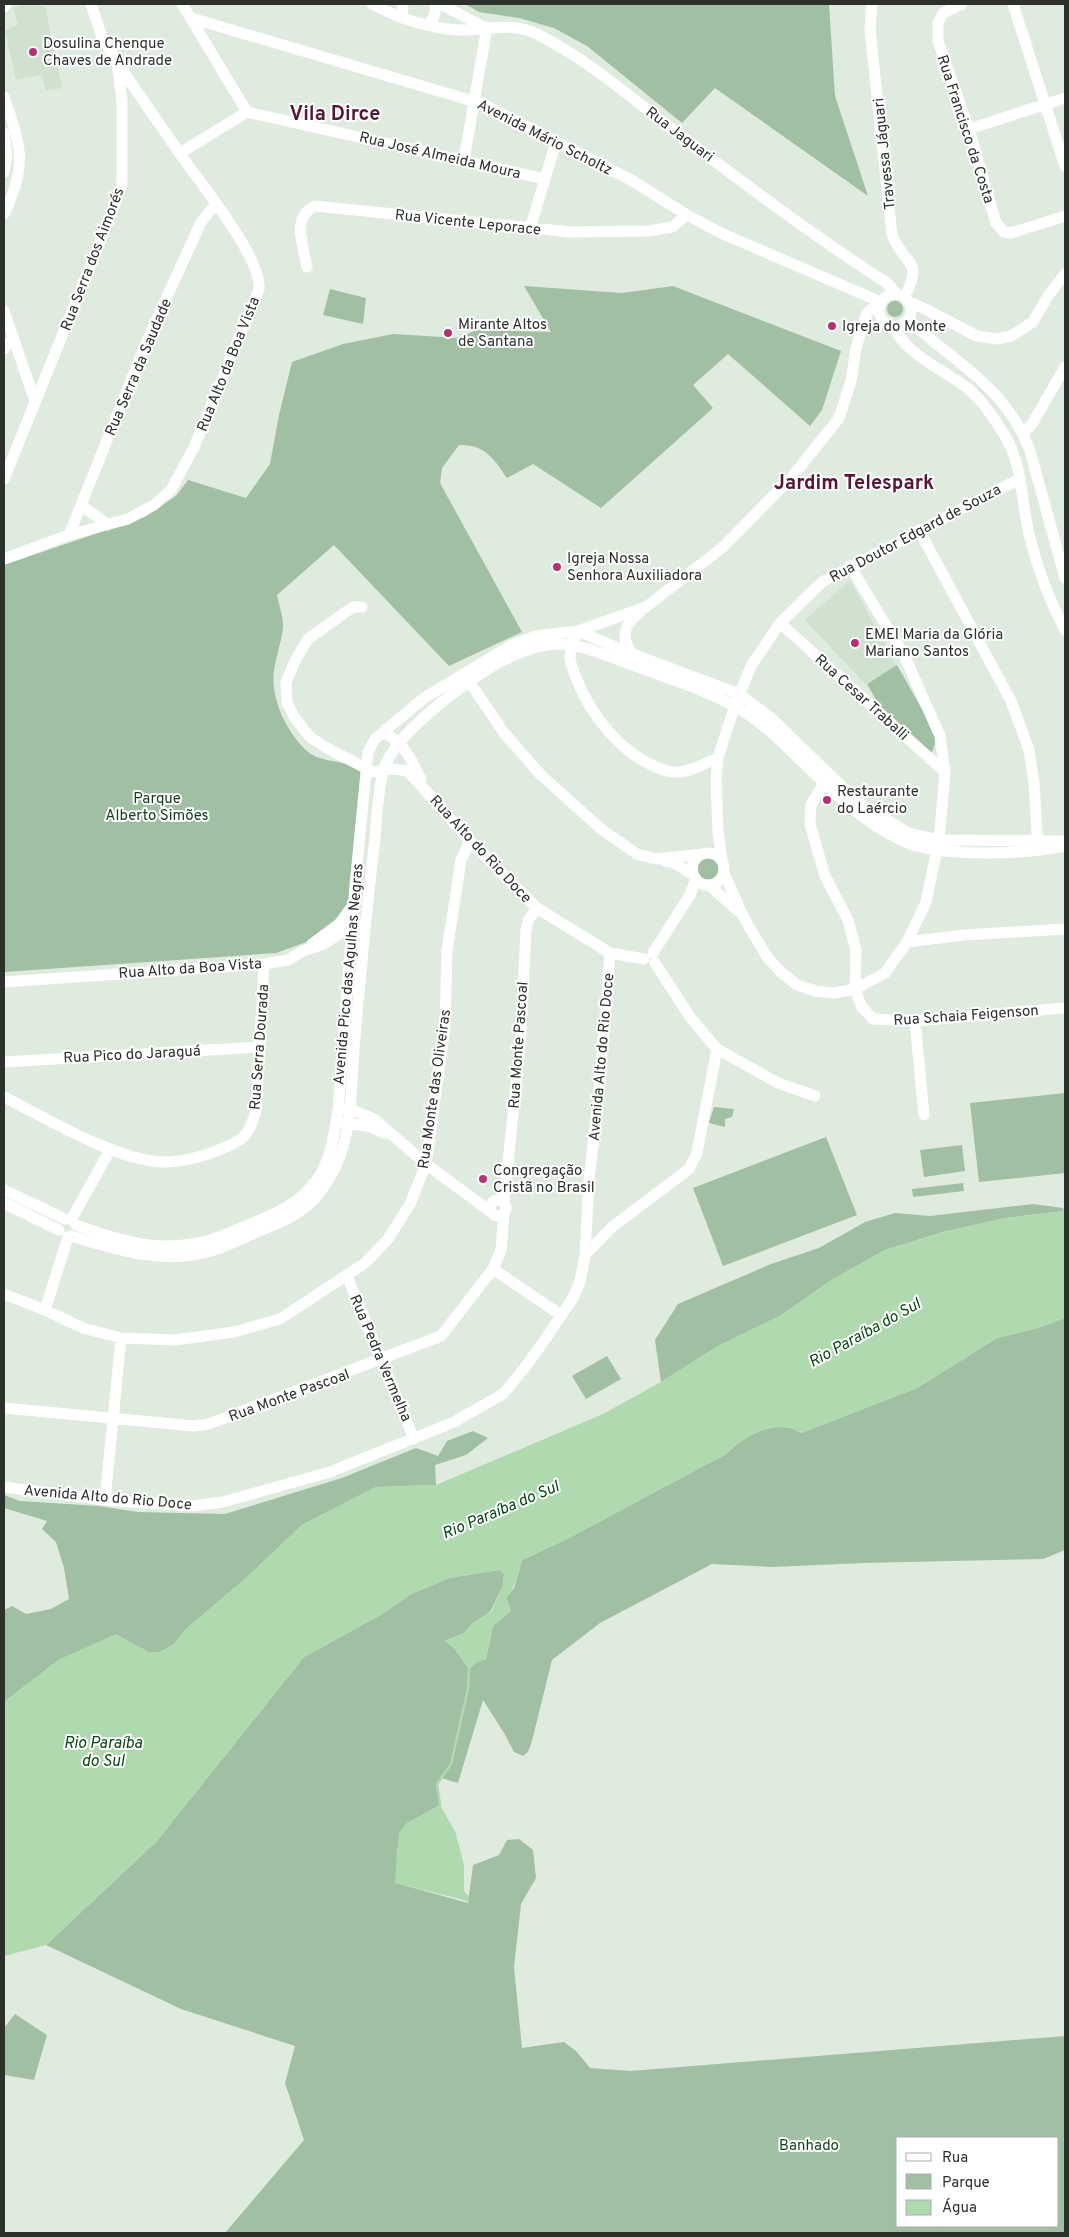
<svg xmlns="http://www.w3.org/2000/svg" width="1069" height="2237" font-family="Overpass,sans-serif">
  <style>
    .built { fill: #d0e1d0 }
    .green { fill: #a1bfa2; fill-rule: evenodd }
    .water { fill: #afdab0 }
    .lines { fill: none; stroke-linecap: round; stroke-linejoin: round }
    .stream { stroke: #afdab0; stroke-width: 2.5 }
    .minor { stroke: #fff; stroke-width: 11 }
    .poi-dot { fill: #b73072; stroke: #fff; stroke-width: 2 }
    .labels { text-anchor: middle; stroke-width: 4; stroke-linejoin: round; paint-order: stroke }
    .poi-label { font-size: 15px; fill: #2c312c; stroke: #fff; text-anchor: start }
    .street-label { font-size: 15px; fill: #2c312c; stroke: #fff }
    .park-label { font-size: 15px; fill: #103e16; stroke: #fff }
    .water-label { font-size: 16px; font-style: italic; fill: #044612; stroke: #fff }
    .district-label { font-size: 20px; font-weight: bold; fill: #571635; stroke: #fff }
  </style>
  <rect width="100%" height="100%" fill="#dfebdf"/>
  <path class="built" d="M25 4 45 6 62 88 46 91 42 75 16 80 5 30 18 25 13 8Z
    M850 580 897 666 865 684 805 620Z"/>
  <path class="green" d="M465 4H829L835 96 868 196 715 88 682 123 587 46 554 28 519 18 479 12Z
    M524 286 622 293 673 286 841 351 822 410 810 426 728 354 693 385 713 408 601 508 533 464 507 478C494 459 485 444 459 445L442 468 440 483 522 632 449 666 334 545 277 595C279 606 284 618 283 629 281 643 276 656 274 670 270 699 287 733 308 752 323 764 346 759 361 771L351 904 333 925 312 940 276 953 4 972V565L145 517 177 495 188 480 246 498 270 464 279 415 292 362 343 344 393 334 459 338 476 330 551 332Z
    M330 289 366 298 363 324 323 315Z
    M887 309a8 8 0 1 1 16 0a8 8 0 1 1-16 0Z
    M897 665 937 736 931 756 879 705 867 684Z
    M698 869a11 11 0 1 1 22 0a11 11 0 1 1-22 0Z
    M1065 1093V1173L979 1182 970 1103Z
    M714 1107 734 1109 732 1117 725 1119V1127L709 1123Z
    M826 1137 857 1215 723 1266 693 1188Z
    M962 1145 965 1171 924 1177 920 1150Z
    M963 1183 964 1191 913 1197 912 1189Z
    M1033 1204 1063 1208 1064 1211 1005 1218 943 1232 885 1250 830 1281 780 1316 718 1346 661 1382 655 1340 678 1304 771 1264 819 1248 865 1222 895 1213 930 1216Z
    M1065 1318V1550L1043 1559 863 1563 772 1567 712 1564 600 1623 552 1660 532 1741 528 1752 523 1756 514 1752 504 1733 483 1700 458 1783 441 1778 437 1784 440 1805 406 1824 397 1851 396 1883 468 1903 473 1865 499 1855 507 1840 519 1839 533 1850 536 1878 521 1904 514 1967 522 2048 564 2042 576 2051 590 2068 630 2071 1065 2036V2233H225L304 2140 285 2083 295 2046 181 2009 46 1945 156 1842 304 1657 382 1614 411 1594 449 1578 499 1570 504 1574 503 1586 490 1612 473 1623 464 1633 445 1641 454 1648 469 1669 477 1662 486 1659 493 1626 511 1611 506 1598 514 1588 522 1560 567 1539 726 1454C743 1438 766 1423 791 1428 795 1429 798 1432 801 1433L917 1388 997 1338 1038 1328ZM898 2138H1058V2226H898Z
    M607 1356 621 1379 586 1399 572 1376Z
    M473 1431 488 1438 466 1455 435 1465 436 1485 376 1487 302 1525 246 1578 187 1628 173 1645 160 1652 60 1659 4 1702V1610L12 1606 26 1614 51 1609 69 1599 64 1568 56 1542 42 1529 47 1521 4 1508V1495L20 1501 99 1506 138 1512 225 1514 342 1478 416 1448 438 1456 447 1441Z
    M15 2014 47 2035 34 2080 4 2075V2028Z"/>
  <path class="water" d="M1065 1211V1318L1038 1328 997 1338 917 1388 801 1433C798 1432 794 1429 791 1428 766 1423 743 1438 726 1454L567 1539 522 1560C516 1575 517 1585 506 1598L511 1611 493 1626 486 1659 477 1662 469 1669 454 1648 445 1641 464 1633 473 1623 491 1612 503 1586 504 1574 499 1570 449 1578 411 1594 382 1614 304 1657 156 1842 46 1945 4 1956V1702L60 1659 116 1634 149 1652H160L173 1645 187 1628 246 1578 302 1525 376 1487 436 1485 603 1414 661 1382 718 1346 780 1316 830 1281 885 1250 943 1232 1005 1218Z
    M440 1805 455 1831 464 1865V1891L469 1897V1903L464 1900 395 1883 399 1833 406 1824Z"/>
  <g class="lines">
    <path class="stream" d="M440 1805 437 1784 451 1764 468 1689 469 1668"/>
    <path class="minor" d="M182 4 247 112
      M372 4C398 18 429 28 458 30 484 31 512 21 537 34 585 58 627 94 669 127 741 181 812 235 887 283L897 294
      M440 4 484 27
      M872 4 870 30 892 235C904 265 925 261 904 297
      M962 4 943 13 938 23V41L969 129 996 223 1004 232 1011 233 1065 216
      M1013 4 1065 166
      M4 7 6 4
      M191 18 483 104 631 180 687 215 723 234 881 302
      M402 18 403 4
      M427 25C434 19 436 14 435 4
      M4 97C21 146 28 165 4 214
      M247 112 545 179
      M969 129 1065 98
      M4 133 7 156 4 172
      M180 153 247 112
      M464 160 487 27
      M530 229 556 142
      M307 267C303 245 291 217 315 206L571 232 649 231 672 227 687 215
      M879 310a16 16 0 1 1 32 0a16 16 0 1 1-32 0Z
      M907 301 923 308 977 336 997 339 1011 336 1033 322 1048 296 1065 274
      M4 311 35 401
      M908 319C955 364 1006 386 1030 451L1065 578
      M894 326C903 353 944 370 966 387 981 398 994 418 1004 434 1023 464 1021 501 1029 534 1037 567 1049 600 1065 630
      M4 349 13 338
      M1023 433 1032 424 1065 367
      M4 479 111 215 122 183V101L117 62 102 37 91 4
      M81 505 108 525
      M919 530 1011 701 1029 750 1034 783 1038 849
      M69 535 146 343 201 222 216 204
      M4 559 69 535 128 519 154 505 171 490 194 447 259 289C262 257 197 179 178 151 158 122 137 92 117 62
      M362 607H353L308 639 296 659 286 682 287 703 295 718 310 737 327 748 373 772 393 769 408 771 470 841 537 908 610 953 644 959
      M780 623 945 772
      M632 654C620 636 624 625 640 612
      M465 678 469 681 504 733 541 775 601 829 637 854 656 859 703 854
      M383 733C402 739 413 762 421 780
      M718 758C703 764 684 776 667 771 624 758 590 716 575 675 573 669 570 663 570 657 570 647 574 640 578 631L646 607 723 547 792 477 839 418 851 381 856 348 866 315 871 309 879 307
      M827 777 811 805 810 824 825 876 848 920 856 950 855 989 861 1006 873 1019 915 1021 1065 1008
      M692 869a16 16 0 1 1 32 0a16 16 0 1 1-32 0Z
      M665 861 676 864 693 875
      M722 861 718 831 716 778 718 758 735 705 751 666 780 623 822 582 1019 479
      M724 873 744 918 767 957 781 972 797 985 815 991 834 993 855 989 885 973 907 942 926 902 939 840 945 772 940 736 904 655 850 566
      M709 885 738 911
      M907 942 964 935 1065 929
      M312 944 339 924 353 905
      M653 953 690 895 696 879
      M655 963 690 1017 717 1049 778 1083 815 1096
      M4 982 264 964 288 960 303 951 324 944 356 923
      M915 1021 924 1115
      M4 1062 260 1047
      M4 1097C46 1118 118 1162 165 1162 181 1162 202 1157 216 1151 245 1139 247 1139 256 1111L264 964
      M343 1109H350L374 1119 426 1164 491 1212
      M342 1122 371 1127 384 1133
      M4 1190 65 1219
      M490 1208a8 8 0 1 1 16 0a8 8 0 1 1-16 0Z
      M4 1203 59 1230
      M504 1203 521 1034 526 930 529 919 537 908
      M71 1220 110 1150
      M76 1225C123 1242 157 1253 207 1241 222 1237 238 1229 253 1223 277 1213 300 1203 316 1181 331 1161 334 1134 338 1109L355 885 368 752 375 739 424 698 510 646 536 636 578 631 632 654 739 694 770 717 859 803 908 833 939 840 1065 841
      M71 1236C119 1250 161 1265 211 1251 225 1247 239 1240 252 1234 287 1220 309 1213 329 1179 353 1141 351 1091 354 1048 360 980 366 914 374 847 377 823 377 795 383 772 391 740 443 700 470 681 495 663 526 645 558 644 583 644 606 656 630 664 676 682 726 694 765 727 811 766 847 815 903 841 939 858 1025 854 1065 846
      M585 1255 612 1227 689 1169 697 1153 717 1049
      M493 1269 561 1315
      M347 1276 414 1439
      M4 1294 45 1310 83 1328 121 1338 175 1340 234 1332 280 1319 365 1263 388 1239 410 1204 426 1164 445 1027 447 951 461 860 470 841
      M45 1310 68 1237
      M4 1408 194 1426 208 1424 225 1418 441 1336 493 1269 501 1250 504 1213
      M4 1487 105 1500 191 1506 223 1502 330 1472 454 1422 503 1394 523 1370 542 1344 573 1298 580 1282 585 1255 589 1180 599 1092 610 953
      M105 1500 121 1338"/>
  </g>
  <g class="poi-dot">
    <circle cx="33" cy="52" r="5"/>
    <circle cx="832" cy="326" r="5"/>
    <circle cx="448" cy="333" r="5"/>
    <circle cx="557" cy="567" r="5"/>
    <circle cx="855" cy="643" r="5"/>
    <circle cx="827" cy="800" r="5"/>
    <circle cx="483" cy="1179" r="5"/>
  </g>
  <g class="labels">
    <g class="poi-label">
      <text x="43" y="48">Dosulina Chenque<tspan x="43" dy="17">Chaves de Andrade</tspan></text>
      <text x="458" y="329">Mirante Altos<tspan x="458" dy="17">de Santana</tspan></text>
      <text x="842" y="331">Igreja do Monte</text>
      <text x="567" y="563">Igreja Nossa<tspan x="567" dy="17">Senhora Auxiliadora</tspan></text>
      <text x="865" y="639">EMEI Maria da Glória<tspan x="865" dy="17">Mariano Santos</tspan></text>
      <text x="837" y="796">Restaurante<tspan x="837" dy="17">do Laércio</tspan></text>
      <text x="493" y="1175">Congregação<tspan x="493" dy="17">Cristã no Brasil</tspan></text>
    </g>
    <g class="street-label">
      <text transform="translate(966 129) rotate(72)" y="5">Rua Francisco da Costa</text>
      <text transform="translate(680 134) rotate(37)" y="5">Rua Jaguari</text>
      <text transform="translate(545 137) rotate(27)" y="5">Avenida Mário Scholtz</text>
      <text transform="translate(884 154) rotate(-96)" y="5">Travessa Jáguari</text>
      <text transform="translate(440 155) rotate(13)" y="5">Rua José Almeida Moura</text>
      <text transform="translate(468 222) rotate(6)" y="5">Rua Vicente Leporace</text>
      <text transform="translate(92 259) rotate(-69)" y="5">Rua Serra dos Aimorés</text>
      <text transform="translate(228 364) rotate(-68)" y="5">Rua Alto da Boa Vista</text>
      <text transform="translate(138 367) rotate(-67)" y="5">Rua Serra da Saudade</text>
      <text transform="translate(915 533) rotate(-28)" y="5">Rua Doutor Edgard de Souza</text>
      <text transform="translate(862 697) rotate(42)" y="5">Rua Cesar Traballi</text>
      <text transform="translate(481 849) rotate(47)" y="5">Rua Alto do Rio Doce</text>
      <text transform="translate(190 968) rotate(-4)" y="5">Rua Alto da Boa Vista</text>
      <text transform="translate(348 974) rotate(-85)" y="5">Avenida Pico das Agulhas Negras</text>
      <text transform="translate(966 1015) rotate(-4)" y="5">Rua Schaia Feigenson</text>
      <text transform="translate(518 1045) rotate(-86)" y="5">Rua Monte Pascoal</text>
      <text transform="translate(259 1047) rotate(-86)" y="5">Rua Serra Dourada</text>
      <text transform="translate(132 1054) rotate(-3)" y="5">Rua Pico do Jaraguá</text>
      <text transform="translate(601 1057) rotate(-85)" y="5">Avenida Alto do Rio Doce</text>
      <text transform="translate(434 1089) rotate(-82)" y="5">Rua Monte das Oliveiras</text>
      <text transform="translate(381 1358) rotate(67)" y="5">Rua Pedra Vermelha</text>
      <text transform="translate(289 1395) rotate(-20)" y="5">Rua Monte Pascoal</text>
      <text transform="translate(108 1497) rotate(5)" y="5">Avenida Alto do Rio Doce</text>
    </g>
    <g class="park-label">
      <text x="157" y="803">Parque<tspan x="157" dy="17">Alberto Simões</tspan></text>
      <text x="809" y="2150">Banhado</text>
    </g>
    <g class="water-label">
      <text transform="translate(864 1332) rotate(-29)" y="6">Rio Paraíba do Sul</text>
      <text transform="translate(500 1509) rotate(-23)" y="6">Rio Paraíba do Sul</text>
      <text x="103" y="1748">Rio Paraíba<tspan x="103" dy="18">do Sul</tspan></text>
    </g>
    <g class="district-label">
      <text x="335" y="120">Vila Dirce</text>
      <text x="854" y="489">Jardim Telespark</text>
    </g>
  </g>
  <rect width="1069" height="2237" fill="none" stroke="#2c312c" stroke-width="10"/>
  <rect x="896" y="2137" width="162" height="90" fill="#ffffff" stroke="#abadab"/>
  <rect x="906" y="2153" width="25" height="8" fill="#ffffff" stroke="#abadab"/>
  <text x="942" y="2162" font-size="15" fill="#2c312c">Rua</text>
  <rect x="906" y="2174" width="25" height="15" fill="#a1bfa2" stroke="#abadab"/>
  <text x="942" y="2187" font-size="15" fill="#2c312c">Parque</text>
  <rect x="906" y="2200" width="25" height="15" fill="#afdab0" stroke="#abadab"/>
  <text x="942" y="2212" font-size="15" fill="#2c312c">Água</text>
</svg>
